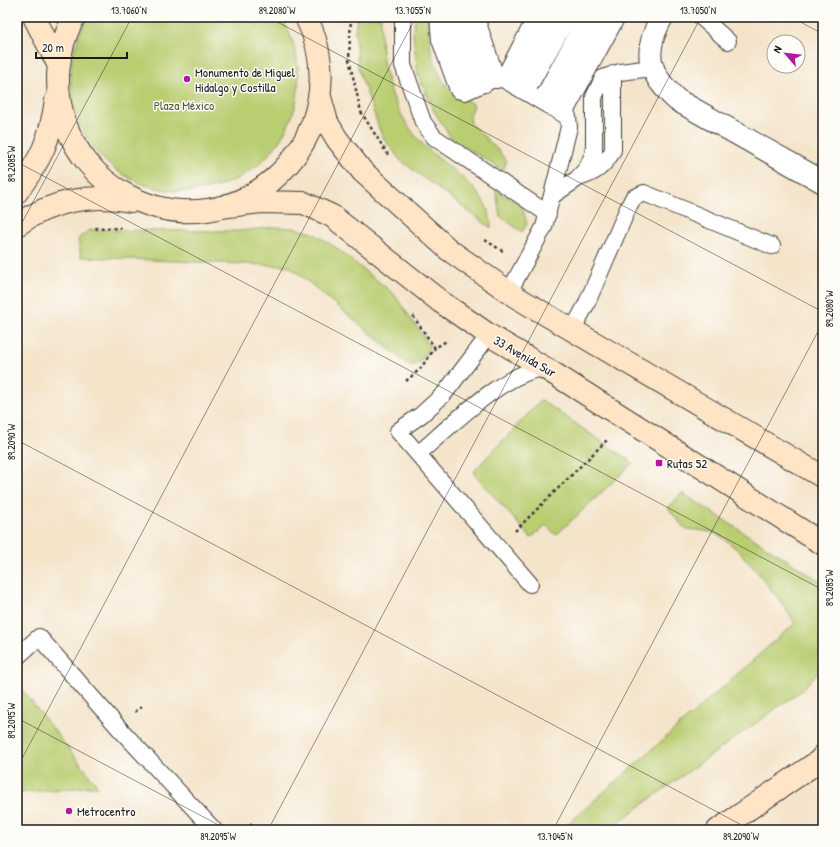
<svg xmlns="http://www.w3.org/2000/svg" width="840" height="847" font-family="'Patrick Hand',sans-serif">
  <style>
    .green { fill: #b9cd71; stroke: #6a7446 }
    .lines { fill: none; stroke-linecap: round; stroke-linejoin: round }
    .lane-casing { stroke: #3c3a36; stroke-width: 18 }
    .street-casing { stroke: #3c3a36; stroke-width: 24 }
    .secondary-casing { stroke: #3c3a36; stroke-width: 24 }
    .path { stroke: #3c3a36; stroke-width: 2.5; stroke-dasharray: 3 3; stroke-linecap: butt }
    .lane { stroke: #fff; stroke-width: 16 }
    .street { stroke: #fff; stroke-width: 22 }
    .secondary { stroke: #ffe4c6; stroke-width: 22 }
    .ticks { fill: none; stroke: #1c1c1c; stroke-width: 1; stroke-opacity: 0.45 }
    .poi-dot { fill: #b5179e; stroke: #fdfcf7; stroke-width: 1.5 }
    .labels { text-anchor: middle; stroke-width: 3; stroke-linejoin: round; paint-order: stroke }
    .poi-label { font-size: 13px; fill: #1c1c1c; stroke: #fdfcf7; text-anchor: start }
    .park-label { font-size: 13px; fill: #535a3a; stroke: #fdfcf7 }
    .street-label { font-size: 13px; fill: #1c1c1c; stroke: #fdfcf7 }
    .neatline { fill: none; stroke: #1c1c1c; stroke-width: 1.5 }
    .ticks-label { font-size: 10px; text-anchor: middle; fill: #1c1c1c }
  </style>
  <rect width="100%" height="100%" fill="#fdfcf7"/>
  <filter id="ink" filterUnits="userSpaceOnUse"><feTurbulence type="fractalNoise" baseFrequency=".025" numOctaves="2"/><feDisplacementMap in="SourceGraphic" scale="8" xChannelSelector="R" yChannelSelector="G"/><feConvolveMatrix kernelMatrix="1 2 1 2 8 2 1 2 1" color-interpolation-filters="sRGB"/></filter>
  <filter id="wash" filterUnits="userSpaceOnUse"><feTurbulence type="fractalNoise" baseFrequency=".012" numOctaves="4" result="noise"/><feDisplacementMap in="SourceGraphic" scale="16" xChannelSelector="R" yChannelSelector="G"/><feGaussianBlur stdDeviation="0.9" result="paint"/><feColorMatrix in="noise" values="0 0 0 0 0 0 0 0 0 0 0 0 0 0 0 0 0 1.4 0 .05"/><feComposite in="paint" operator="in"/></filter>
  <g filter="url(#wash)">
    <rect width="100%" height="100%" fill="#f4e4ca"/>
    <path class="green" d="M88 17H281C300 47 304 86 291 119 247 226 89 211 72 95 68 68 74 41 88 17Z
      M357 17H381C379 62 389 104 418 139 442 167 492 188 491 228L400 160 382 136 358 68 355 32Z
      M415 17H428C428 42 433 71 450 90 456 96 467 100 474 105L470 116 471 124 499 151 506 161 504 171 451 138 434 111 418 75 413 35Z
      M496 190 522 206 527 224 522 232 500 216Z
      M275 227 295 228 313 233 335 247 394 294 430 346 421 361 411 367 289 266 81 257 78 239 89 230 237 231Z
      M540 401 544 402 633 463 556 535 546 525 531 538 474 474 475 470Z
      M682 493 823 583V667L802 690 607 830H561L795 623C782 602 738 543 716 534 707 530 694 530 685 529L668 508Z
      M19 686 98 786 17 793V688Z"/>
  </g>
  <g filter="url(#ink)">
    <g class="lines">
      <g class="lane-casing">
        <path id="lane" d="M403 17V65L423 122 434 137 548 214
          M438 17 440 40 458 90 465 92 492 80 503 79 568 117 569 127 544 227 509 292
          M452 17 455 38 474 88
          M464 17 485 84
          M476 17 497 80
          M701 17 728 41
          M503 79 536 17
          M514 85 552 17
          M526 92 568 17
          M541 101 586 17
          M551 107 601 17
          M564 114 617 17
          M578 178C595 173 605 166 613 150V74
          M552 196 577 179 587 168 594 152V97L603 78 620 72 652 68
          M573 329 586 305 629 206 633 198 644 193 772 246
          M489 335 444 394 421 415 398 431 530 584
          M418 454C451 426 503 372 545 368
          M17 657 39 637 119 728 214 830"/>
      </g>
      <g class="street-casing">
        <path id="street" d="M662 17C642 52 648 74 677 100L823 182"/>
      </g>
      <g class="secondary-casing">
        <path id="secondary" d="M34 17 58 64
          M74 17C56 50 53 90 66 125 76 153 97 178 123 193 238 259 364 134 306 17
          M320 97 327 122 337 139 362 171 449 250 516 297 823 477
          M17 192C41 159 50 141 56 100
          M221 207 261 202 304 203 332 216 441 302 489 335 545 368 823 544
          M17 225C50 201 92 193 131 201
          M718 830 819 761 823 756"/>
      </g>
      <path class="path" d="M351 17 349 59 361 112 388 155
        M96 227 97 229 121 228
        M485 240 504 252
        M413 316 435 348 448 340
        M406 381 420 369 435 348
        M515 531 608 439
        M135 712 142 706
        M250 823 256 830"/>
      <use href="#lane" class="lane"/>
      <use href="#street" class="street"/>
      <use href="#secondary" class="secondary"/>
    </g>
  </g>
  <path class="ticks" d="M268 17 823 312M791 17 823 34M17 162 823 590M17 232 132 17M17 440 751 830M17 718 228 830M17 768 416 17M268 830 701 17M553 830 823 322"/>
  <g class="poi-dot">
    <circle cx="187" cy="79" r="4"/>
    <rect x="655" y="459" width="8" height="8" rx="2"/>
    <circle cx="69" cy="811" r="4"/>
  </g>
  <g class="labels">
    <g class="poi-label">
      <text x="195" y="77">Monumento de Miguel<tspan x="195" dy="15">Hidalgo y Costilla</tspan></text>
      <text x="667" y="468">Rutas 52</text>
      <text x="77" y="816">Metrocentro</text>
    </g>
    <g class="park-label">
      <text x="184" y="110">Plaza México</text>
    </g>
    <g class="street-label">
      <text transform="translate(525 356) rotate(30)" y="5">33 Avenida Sur</text>
    </g>
  </g>
  <rect width="840" height="847" fill="none" stroke="#fdfcf7" stroke-width="44"/>
  <g transform="translate(786 54) rotate(298)"><circle r="19" fill="#fdfcf7" stroke="#a3a29f"/>
  <path d="M0-3L7 15L0 10L-7 15Z" fill="#b5179e"/>
  <text y="-6" font-size="11" font-weight="bold" text-anchor="middle" fill="#1c1c1c">N</text>
  </g>
  <path d="M36 52v6h91v-6" fill="none" stroke="#1c1c1c" stroke-width="2"/>
  <text x="42" y="52" font-size="12" fill="#1c1c1c" stroke="#fdfcf7" stroke-width="3" paint-order="stroke">20 m</text>
  <rect x="22" y="22" width="796" height="803" class="neatline"/>
  <g class="ticks-label">
    <text x="129" y="14">13.7060°N</text>
    <text x="277" y="14">89.2080°W</text>
    <text x="413" y="14">13.7055°N</text>
    <text x="698" y="14">13.7050°N</text>
    <text transform="translate(11 164) rotate(-90)" y="4">89.2085°W</text>
    <text transform="translate(829 309) rotate(-90)" y="4">89.2080°W</text>
    <text transform="translate(11 442) rotate(-90)" y="4">89.2090°W</text>
    <text transform="translate(829 588) rotate(-90)" y="4">89.2085°W</text>
    <text transform="translate(11 721) rotate(-90)" y="4">89.2095°W</text>
    <text x="218" y="840">89.2095°W</text>
    <text x="555" y="840">13.7045°N</text>
    <text x="741" y="840">89.2090°W</text>
  </g>
</svg>
